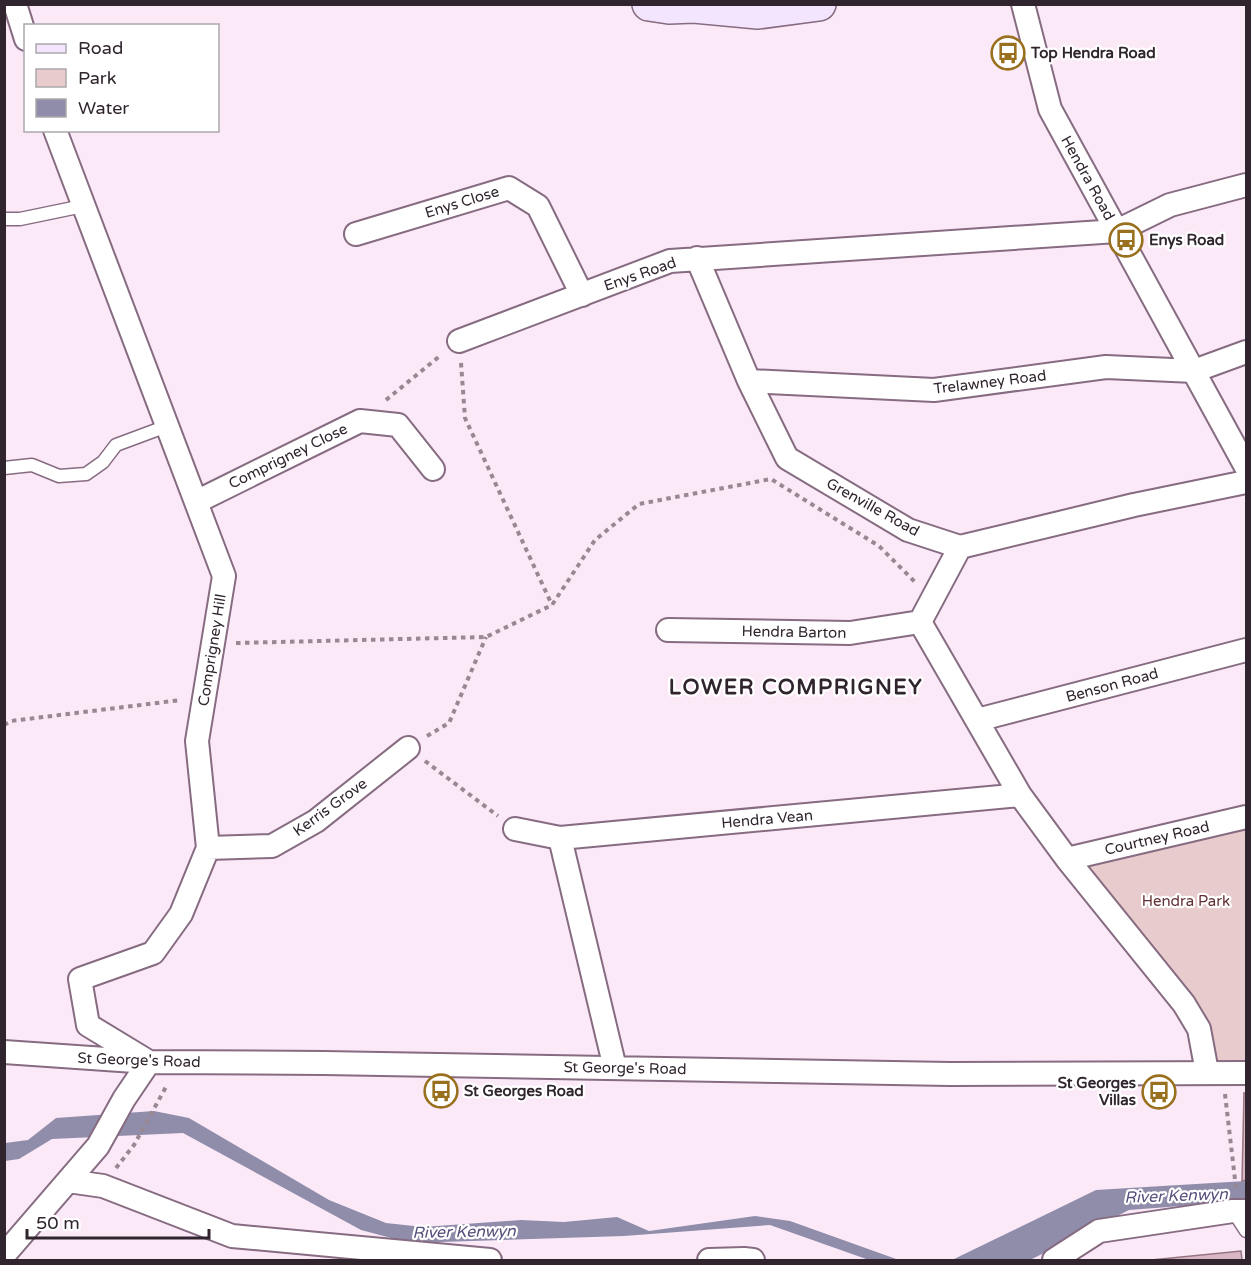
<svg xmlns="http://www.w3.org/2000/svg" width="1251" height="1265" font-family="'Varela Round',sans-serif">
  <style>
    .green { fill: #e8cbcc }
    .water { fill: #908dab }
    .building { fill: #d9b6c3; stroke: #967481; stroke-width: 1.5 }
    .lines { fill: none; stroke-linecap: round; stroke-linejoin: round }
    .lane-casing { stroke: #866b81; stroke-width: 15 }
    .street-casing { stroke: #866b81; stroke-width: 26 }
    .secondary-casing { stroke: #866b81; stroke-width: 36 }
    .path { stroke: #978894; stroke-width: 4; stroke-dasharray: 4.5 4.5; stroke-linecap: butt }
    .lane { stroke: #fff; stroke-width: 12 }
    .street { stroke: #fff; stroke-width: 22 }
    .secondary { stroke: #f4e5fe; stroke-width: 33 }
    .labels { text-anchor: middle; stroke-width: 4.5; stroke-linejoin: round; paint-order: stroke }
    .poi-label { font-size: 15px; font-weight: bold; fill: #30252e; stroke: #fff; text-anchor: start }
    .street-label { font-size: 15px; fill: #30252e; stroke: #fff }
    .park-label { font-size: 15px; fill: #633035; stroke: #fff }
    .water-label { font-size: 16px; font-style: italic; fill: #554f7c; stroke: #fff }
    .district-label { font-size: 21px; font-weight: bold; letter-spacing: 1.5px; fill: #30252e; stroke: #fff }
  </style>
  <rect width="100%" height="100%" fill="#fce9f8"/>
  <path class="green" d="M1246 823V1068H1214L1078 863Z"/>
  <path class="water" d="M154 1111 189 1118 329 1200 386 1223 423 1227 521 1220 564 1222 617 1217 649 1231 755 1216 790 1221 899 1260H869L770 1225 624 1236 410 1243 361 1230 183 1133 52 1139 19 1159 5 1161V1143L28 1140 56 1118Z
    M1246 1181V1201L1129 1210 1030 1260H952L1096 1190Z"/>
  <path class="building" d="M1244 1093 1246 1094V1180L1242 1181Z
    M1241 1251 1242 1260H1151Z"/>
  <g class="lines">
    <g class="lane-casing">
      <path id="lane" d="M4 219H20L83 206
        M4 468 32 465 59 476 86 474 103 462 116 445 167 426
        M1233 1211 1246 1231"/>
    </g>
    <g class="street-casing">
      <path id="street" d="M15 4 26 39
        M1023 4 1050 109 1246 467
        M356 234 509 188 538 206 582 295
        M697 258 749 381 787 458 908 530 960 547 1134 505 1246 482
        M459 341 670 261 1117 231 1170 205 1246 185
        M749 381 934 390 1106 367 1194 371 1246 352
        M196 502 360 421 398 425 433 469
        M960 547 920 622 1020 795 1067 859 1184 1004 1199 1029 1207 1072
        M668 630 850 633 920 622
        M977 720 1246 650
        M515 829 560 838 1020 795
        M560 838 615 1068
        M208 848 272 846 316 821 408 748
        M1067 859 1246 817
        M4 1052 149 1062 324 1063 950 1074 1246 1073
        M68 1181 103 1186 232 1236 490 1260
        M4 1255 98 1146 124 1099 149 1062 88 1025 80 979 153 953 181 914 208 848 197 741 224 576 55 130
        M709 1260 744 1259 753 1260
        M1054 1260 1099 1231 1233 1211H1246"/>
    </g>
    <g class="secondary-casing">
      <path id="secondary" d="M649 4 669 7 694 6 758 12 819 4"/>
    </g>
    <path class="path" d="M461 363 465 418 552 605
      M386 400 441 355
      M236 643 486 637 552 605 595 540 639 504 771 479 879 546 917 584
      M4 725 11 721 181 700
      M427 736 449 723 486 637
      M425 761 498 816
      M1225 1094 1236 1188
      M116 1168 134 1145 167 1085"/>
    <use href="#lane" class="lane"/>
    <use href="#street" class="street"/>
    <use href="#secondary" class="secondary"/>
  </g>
  <defs>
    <g id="bus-ring" transform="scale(1.725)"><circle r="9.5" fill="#fff" stroke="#99701d" stroke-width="1.5"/><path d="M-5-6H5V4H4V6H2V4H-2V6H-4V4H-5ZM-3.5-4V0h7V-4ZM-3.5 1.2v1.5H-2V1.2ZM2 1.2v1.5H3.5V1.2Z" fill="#99701d"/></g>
  </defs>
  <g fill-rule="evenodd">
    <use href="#bus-ring" x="1008" y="53"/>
    <use href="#bus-ring" x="1126" y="240"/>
    <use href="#bus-ring" x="441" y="1091"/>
    <use href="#bus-ring" x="1159" y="1092"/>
  </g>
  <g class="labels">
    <g class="poi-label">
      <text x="1031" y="58">Top Hendra Road</text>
      <text x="1149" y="245">Enys Road</text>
      <text x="1136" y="1088" text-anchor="end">St Georges<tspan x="1136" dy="17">Villas</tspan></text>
      <text x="464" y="1096">St Georges Road</text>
    </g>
    <g class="street-label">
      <text transform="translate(1088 178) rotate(61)" y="5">Hendra Road</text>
      <text transform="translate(462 202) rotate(-17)" y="5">Enys Close</text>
      <text transform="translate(640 274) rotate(-19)" y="5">Enys Road</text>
      <text transform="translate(990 382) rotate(-7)" y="5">Trelawney Road</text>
      <text transform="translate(288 456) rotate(-26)" y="5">Comprigney Close</text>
      <text transform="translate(873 507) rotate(29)" y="5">Grenville Road</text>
      <text transform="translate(794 632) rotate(1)" y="5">Hendra Barton</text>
      <text transform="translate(212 650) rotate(-81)" y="5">Comprigney Hill</text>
      <text transform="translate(1112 685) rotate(-15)" y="5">Benson Road</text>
      <text transform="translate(330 807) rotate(-36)" y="5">Kerris Grove</text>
      <text transform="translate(767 819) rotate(-5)" y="5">Hendra Vean</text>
      <text transform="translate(1157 838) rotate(-13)" y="5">Courtney Road</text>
      <text transform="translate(139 1060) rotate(2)" y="5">St George's Road</text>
      <text transform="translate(625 1068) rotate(1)" y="5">St George's Road</text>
    </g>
    <g class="park-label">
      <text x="1186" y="906">Hendra Park</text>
    </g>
    <g class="water-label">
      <text transform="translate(1176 1195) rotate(-2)" y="6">River Kenwyn</text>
      <text transform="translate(464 1231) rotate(-1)" y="6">River Kenwyn</text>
    </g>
    <g class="district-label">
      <text x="796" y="694">LOWER COMPRIGNEY</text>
    </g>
  </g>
  <rect width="1251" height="1265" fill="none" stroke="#30252e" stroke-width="12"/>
  <rect x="24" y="24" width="195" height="108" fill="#ffffff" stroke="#aca8ab" stroke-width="1.5"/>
  <rect x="36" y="44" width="30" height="9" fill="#f4e5fe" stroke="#aca8ab" stroke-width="1.5"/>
  <text x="78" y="54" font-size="18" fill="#30252e">Road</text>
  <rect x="36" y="69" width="30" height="18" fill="#e8cbcc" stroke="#aca8ab" stroke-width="1.5"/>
  <text x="78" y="84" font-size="18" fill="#30252e">Park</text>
  <rect x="36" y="99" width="30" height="18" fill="#908dab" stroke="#aca8ab" stroke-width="1.5"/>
  <text x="78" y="114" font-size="18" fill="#30252e">Water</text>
  <path d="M27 1229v9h182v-9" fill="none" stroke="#30252e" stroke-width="3"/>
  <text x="36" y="1229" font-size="18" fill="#30252e" stroke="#ffffff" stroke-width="4.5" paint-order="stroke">50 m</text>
</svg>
